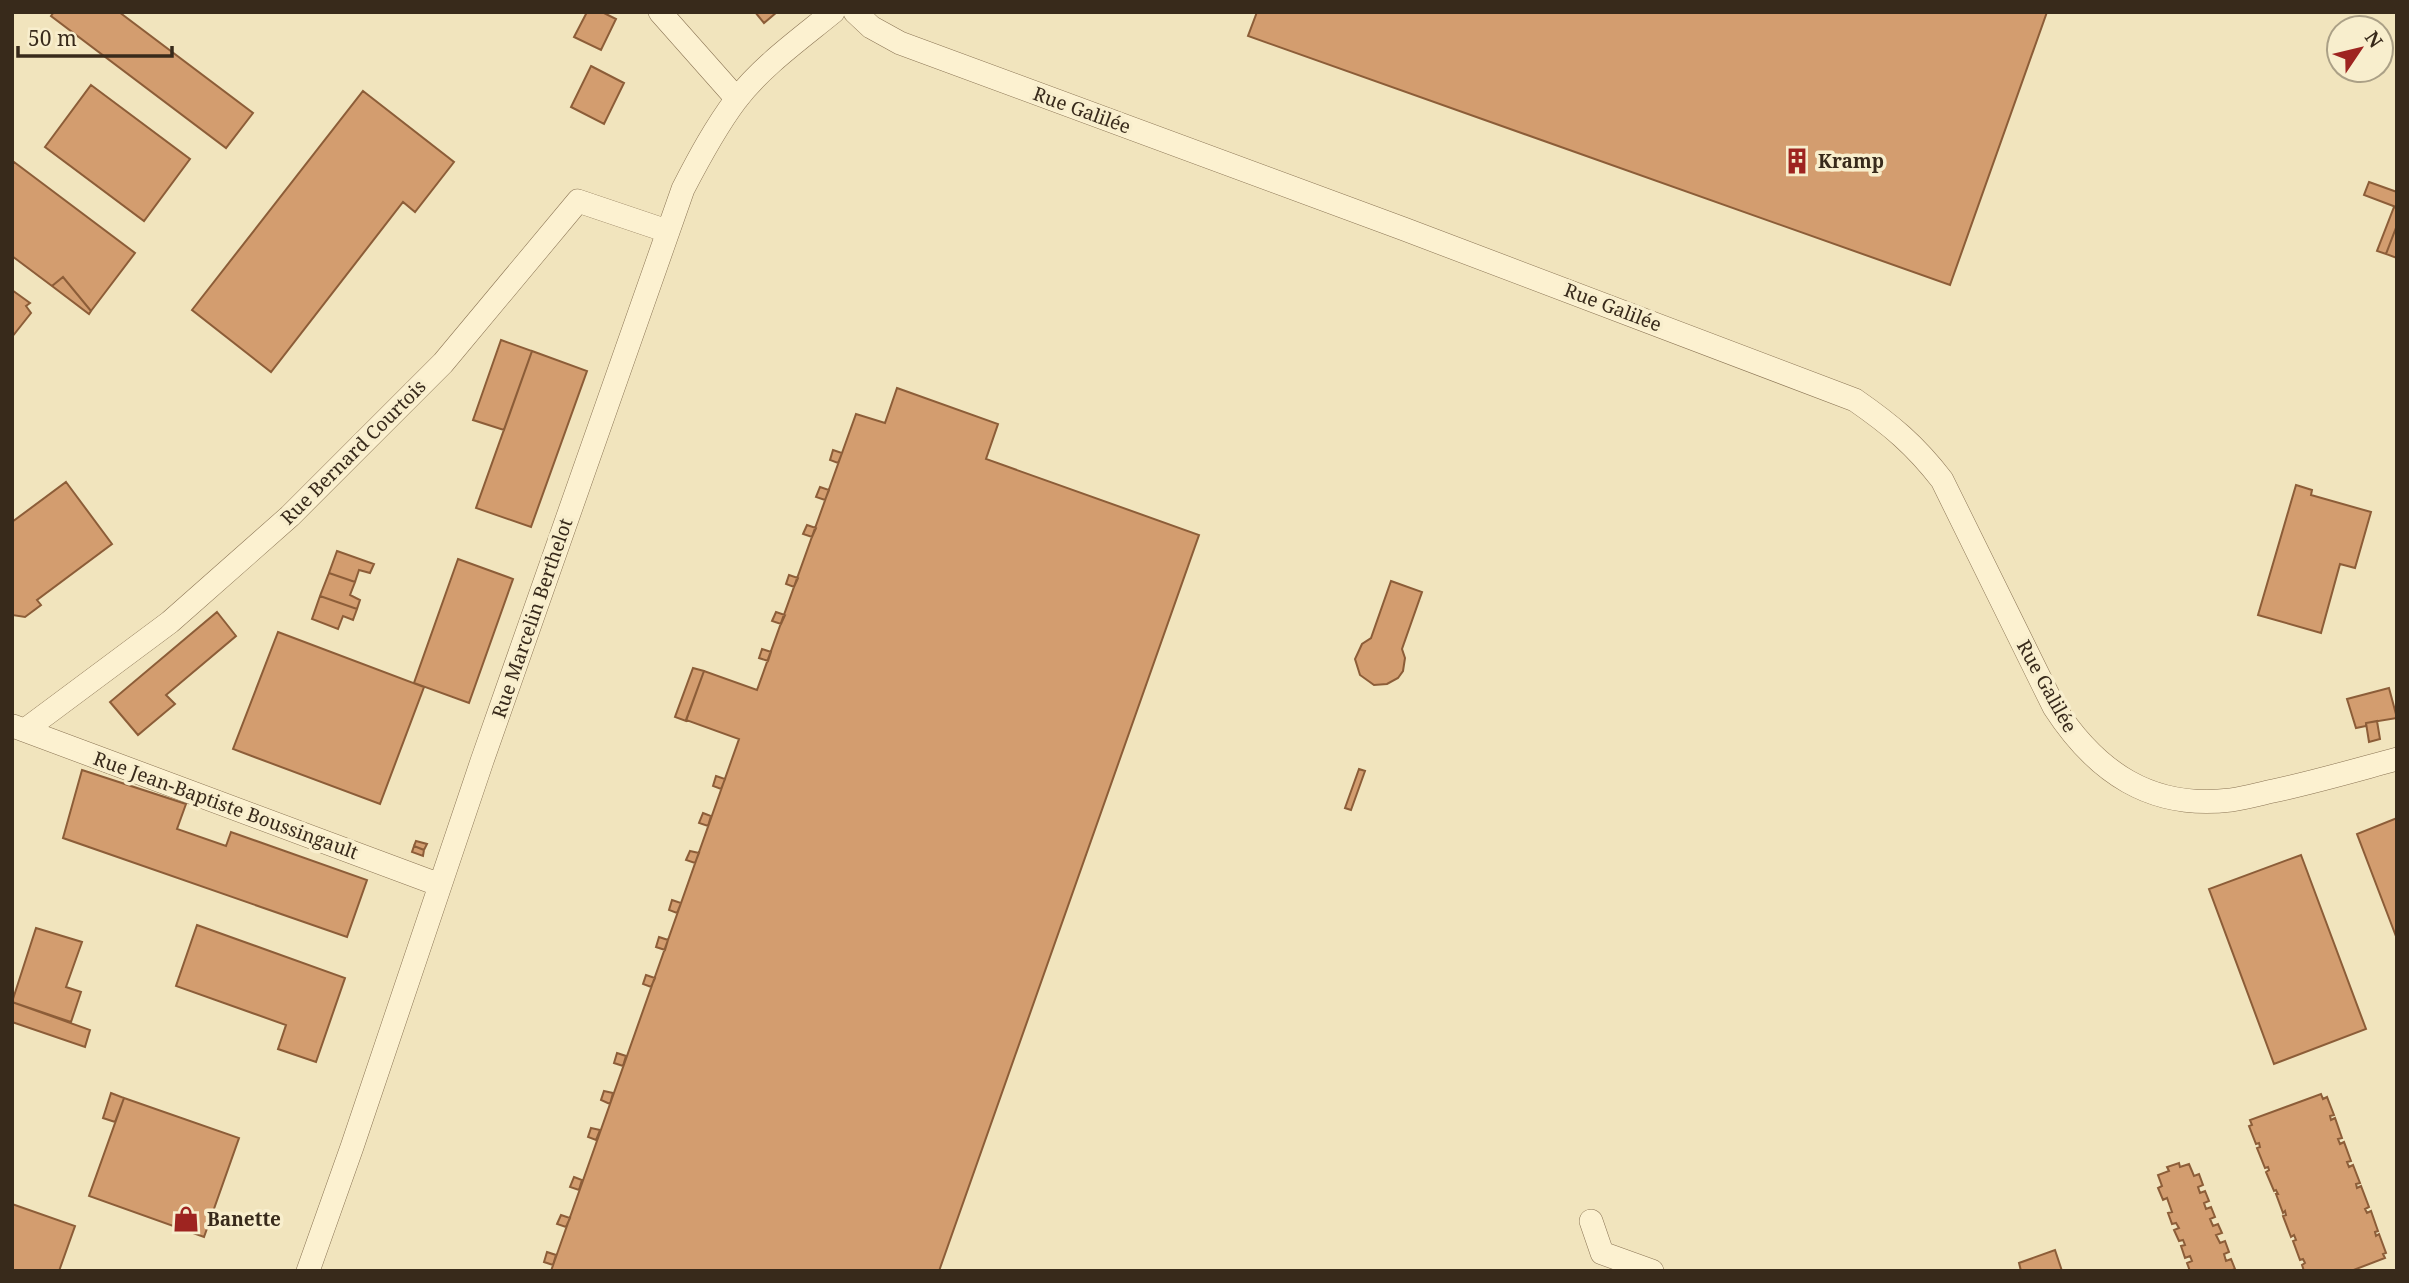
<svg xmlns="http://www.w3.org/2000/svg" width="2409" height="1283" font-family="'Noto Serif',serif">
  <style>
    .building { fill: #d39d6f; stroke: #8c5d38; stroke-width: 2 }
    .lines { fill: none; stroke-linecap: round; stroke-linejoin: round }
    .street-casing { stroke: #8a7454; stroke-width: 24 }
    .street { stroke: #fcf1d0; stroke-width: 23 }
    .labels { text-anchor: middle; stroke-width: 7; stroke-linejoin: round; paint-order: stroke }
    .street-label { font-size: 19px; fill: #382a1b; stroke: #f8eecd }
    .poi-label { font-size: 19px; font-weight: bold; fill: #382a1b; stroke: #f8eecd; text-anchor: start }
  </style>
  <rect width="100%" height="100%" fill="#f1e4bd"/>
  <path class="building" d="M54 12H119L253 113 226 148 51 16Z
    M587 12H602L616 19 601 50 574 37Z
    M755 12H777L764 23Z
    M1257 12H2047L1950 285 1248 36Z
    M591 66 624 83 604 124 571 107Z
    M91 85 190 159 144 221 45 147Z
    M363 91 454 162 415 212 403 202 271 372 192 310Z
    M14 162 135 253 91 311 63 277 52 286 12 256V165Z
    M2369 182 2397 192 2396 207 2364 195Z
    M2394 207 2397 208V225L2386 254 2377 251Z
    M2397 225V258L2386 254Z
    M63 277 91 311 89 314 52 286Z
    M12 290 30 303 26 306 31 313 12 337Z
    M501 340 532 351 504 430 473 420Z
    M532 351 587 371 531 527 476 508Z
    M897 388 998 424 986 459 1199 535 939 1271H551L739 739 686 720 704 671 757 690 856 414 885 423Z
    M833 450 842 453 838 463 830 460Z
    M66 482 112 544 37 600 41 605 25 617 12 615V522Z
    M2296 485 2312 490 2311 495 2371 512 2355 568 2340 564 2321 633 2258 615Z
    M820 487 829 490 825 500 816 497Z
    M807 525 816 528 812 537 803 534Z
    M337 551 374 564 370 573 359 570 355 582 329 573Z
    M458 559 513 579 469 703 414 683Z
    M329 573 355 582 350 595 360 600 357 609 320 596Z
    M789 575 798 578 794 587 786 584Z
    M1391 581 1422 592 1402 649 1405 658 1403 671 1398 678 1387 684 1374 685 1360 675 1355 659 1362 644 1371 638Z
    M320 596 357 609 353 620 343 616 338 629 312 619Z
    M217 612 236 636 166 695 175 704 138 735 110 702Z
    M776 612 785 615 781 624 772 621Z
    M278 632 424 687 380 804 233 749Z
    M762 649 771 652 768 661 759 658Z
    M693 668 704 671 686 721 675 717Z
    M2389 688 2397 718 2366 723V726L2356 728 2347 699Z
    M2377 721 2380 739 2369 742 2366 723Z
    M1359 769 1365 771 1351 810 1345 808Z
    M82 770 186 804 177 829 226 846 231 832 367 880 347 937 63 838Z
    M716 776 725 779 721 789 713 786Z
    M703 813 711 816 708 826 699 823Z
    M2397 818V939L2357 834Z
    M416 841 427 844 424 850 414 846Z
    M414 846 424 850 423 856 412 852Z
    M690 851 699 853 695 863 686 860Z
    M2301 855 2366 1029 2274 1064 2209 889Z
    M672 900 681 903 677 913 669 910Z
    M197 925 345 978 316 1062 278 1049 286 1025 176 986Z
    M36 928 82 942 66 987 81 992 71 1022 12 1002Z
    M659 937 668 940 665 950 656 947Z
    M646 975 655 978 651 987 643 984Z
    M12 1002 90 1030 85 1047 12 1022Z
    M617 1053 626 1056 623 1066 614 1063Z
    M604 1091 613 1093 610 1104 601 1100Z
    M111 1093 124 1098 115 1122 103 1118Z
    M2321 1094 2323 1099 2327 1097 2334 1115 2330 1116 2331 1120 2335 1118 2342 1138 2338 1139 2340 1144 2344 1142 2351 1161 2347 1162 2349 1167 2353 1165 2360 1183 2356 1184 2357 1188 2361 1186 2369 1207 2365 1209 2367 1213 2371 1211 2378 1231 2375 1232 2376 1236 2379 1234 2386 1253 2383 1254 2385 1258 2351 1271H2304L2302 1265 2305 1263 2303 1259 2300 1260 2293 1241 2296 1240 2294 1235 2291 1237 2283 1216 2286 1215 2285 1211 2283 1213 2276 1194H2278L2276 1190 2274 1191 2266 1172 2269 1170 2268 1167 2265 1168 2257 1148 2260 1147 2259 1143 2256 1144 2249 1126 2252 1125 2250 1120Z
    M124 1098 239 1138 204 1237 89 1196Z
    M591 1128 600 1130 596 1140 588 1137Z
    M2179 1163 2180 1167 2189 1164 2194 1176 2199 1174 2203 1185 2198 1187 2200 1193 2205 1191 2209 1201 2204 1203 2206 1209 2211 1207 2215 1217 2210 1219 2213 1226 2218 1224 2222 1233 2216 1235 2220 1243 2225 1241 2229 1252 2224 1254 2226 1261 2231 1259 2235 1269 2230 1271H2190L2187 1263 2192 1261 2190 1256 2185 1258 2181 1246 2185 1245 2183 1240 2179 1241 2174 1230 2179 1228 2176 1223 2172 1224 2168 1213 2172 1212 2167 1198 2163 1200 2158 1188 2162 1186 2158 1175 2169 1171 2167 1167Z
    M574 1177 582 1180 579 1190 570 1187Z
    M12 1204 75 1226 59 1271H12Z
    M561 1215 570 1218 566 1227 557 1224Z
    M2055 1250 2062 1271H2021L2019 1263Z
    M547 1252 556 1255 553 1265 544 1262Z"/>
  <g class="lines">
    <g class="street-casing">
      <path id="street" d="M660 12 737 99
        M855 12 871 27 900 43 1404 229 1855 400C1891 425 1915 445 1942 480L2054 707C2096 772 2151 810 2231 800 2245 798 2259 794 2273 791 2315 782 2356 770 2397 759
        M13 726 440 885
        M25 730 170 622 290 516 443 363 578 201 667 231
        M1591 1221 1602 1253 1652 1271
        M308 1271 352 1147 482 761 683 189C699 158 715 128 736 100 762 66 800 39 833 12"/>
    </g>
    <use href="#street" class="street"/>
  </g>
  <defs>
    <g id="building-bare" transform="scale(2.1)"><path d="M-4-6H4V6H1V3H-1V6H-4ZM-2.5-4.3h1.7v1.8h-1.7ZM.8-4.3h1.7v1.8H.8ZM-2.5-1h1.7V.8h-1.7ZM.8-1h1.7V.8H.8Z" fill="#9e2420" stroke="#f8eecd" stroke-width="2.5" paint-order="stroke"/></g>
    <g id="shop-bare" transform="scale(2.1)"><path d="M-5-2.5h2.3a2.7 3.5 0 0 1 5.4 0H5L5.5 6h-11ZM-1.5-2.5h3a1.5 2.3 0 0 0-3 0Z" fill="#9e2420" stroke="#f8eecd" stroke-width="2.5" paint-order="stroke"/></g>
  </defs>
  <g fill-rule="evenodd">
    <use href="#building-bare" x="1797" y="161"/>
    <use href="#shop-bare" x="186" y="1219"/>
  </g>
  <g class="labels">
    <g class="street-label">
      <text transform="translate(1082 110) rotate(20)" y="7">Rue Galilée</text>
      <text transform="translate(1613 307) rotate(21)" y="7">Rue Galilée</text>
      <text transform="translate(353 452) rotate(-45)" y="7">Rue Bernard Courtois</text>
      <text transform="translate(532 618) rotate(-71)" y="7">Rue Marcelin Berthelot</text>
      <text transform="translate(2047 686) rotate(61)" y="7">Rue Galilée</text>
      <text transform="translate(226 805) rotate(20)" y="7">Rue Jean-Baptiste Boussingault</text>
    </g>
    <g class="poi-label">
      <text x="1818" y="168">Kramp</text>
      <text x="207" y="1226">Banette</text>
    </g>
  </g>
  <rect width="2409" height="1283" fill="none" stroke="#382a1b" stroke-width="28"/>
  <g transform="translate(2360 49) rotate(55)"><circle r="33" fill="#f8eecd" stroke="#aba086" stroke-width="2"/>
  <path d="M0-5L12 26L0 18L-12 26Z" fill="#9e2420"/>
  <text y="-10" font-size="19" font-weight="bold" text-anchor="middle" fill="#382a1b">N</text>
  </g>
  <path d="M18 46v10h154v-10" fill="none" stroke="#382a1b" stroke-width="3.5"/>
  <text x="28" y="46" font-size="21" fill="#382a1b" stroke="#f8eecd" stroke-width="5" paint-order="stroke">50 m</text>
</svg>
